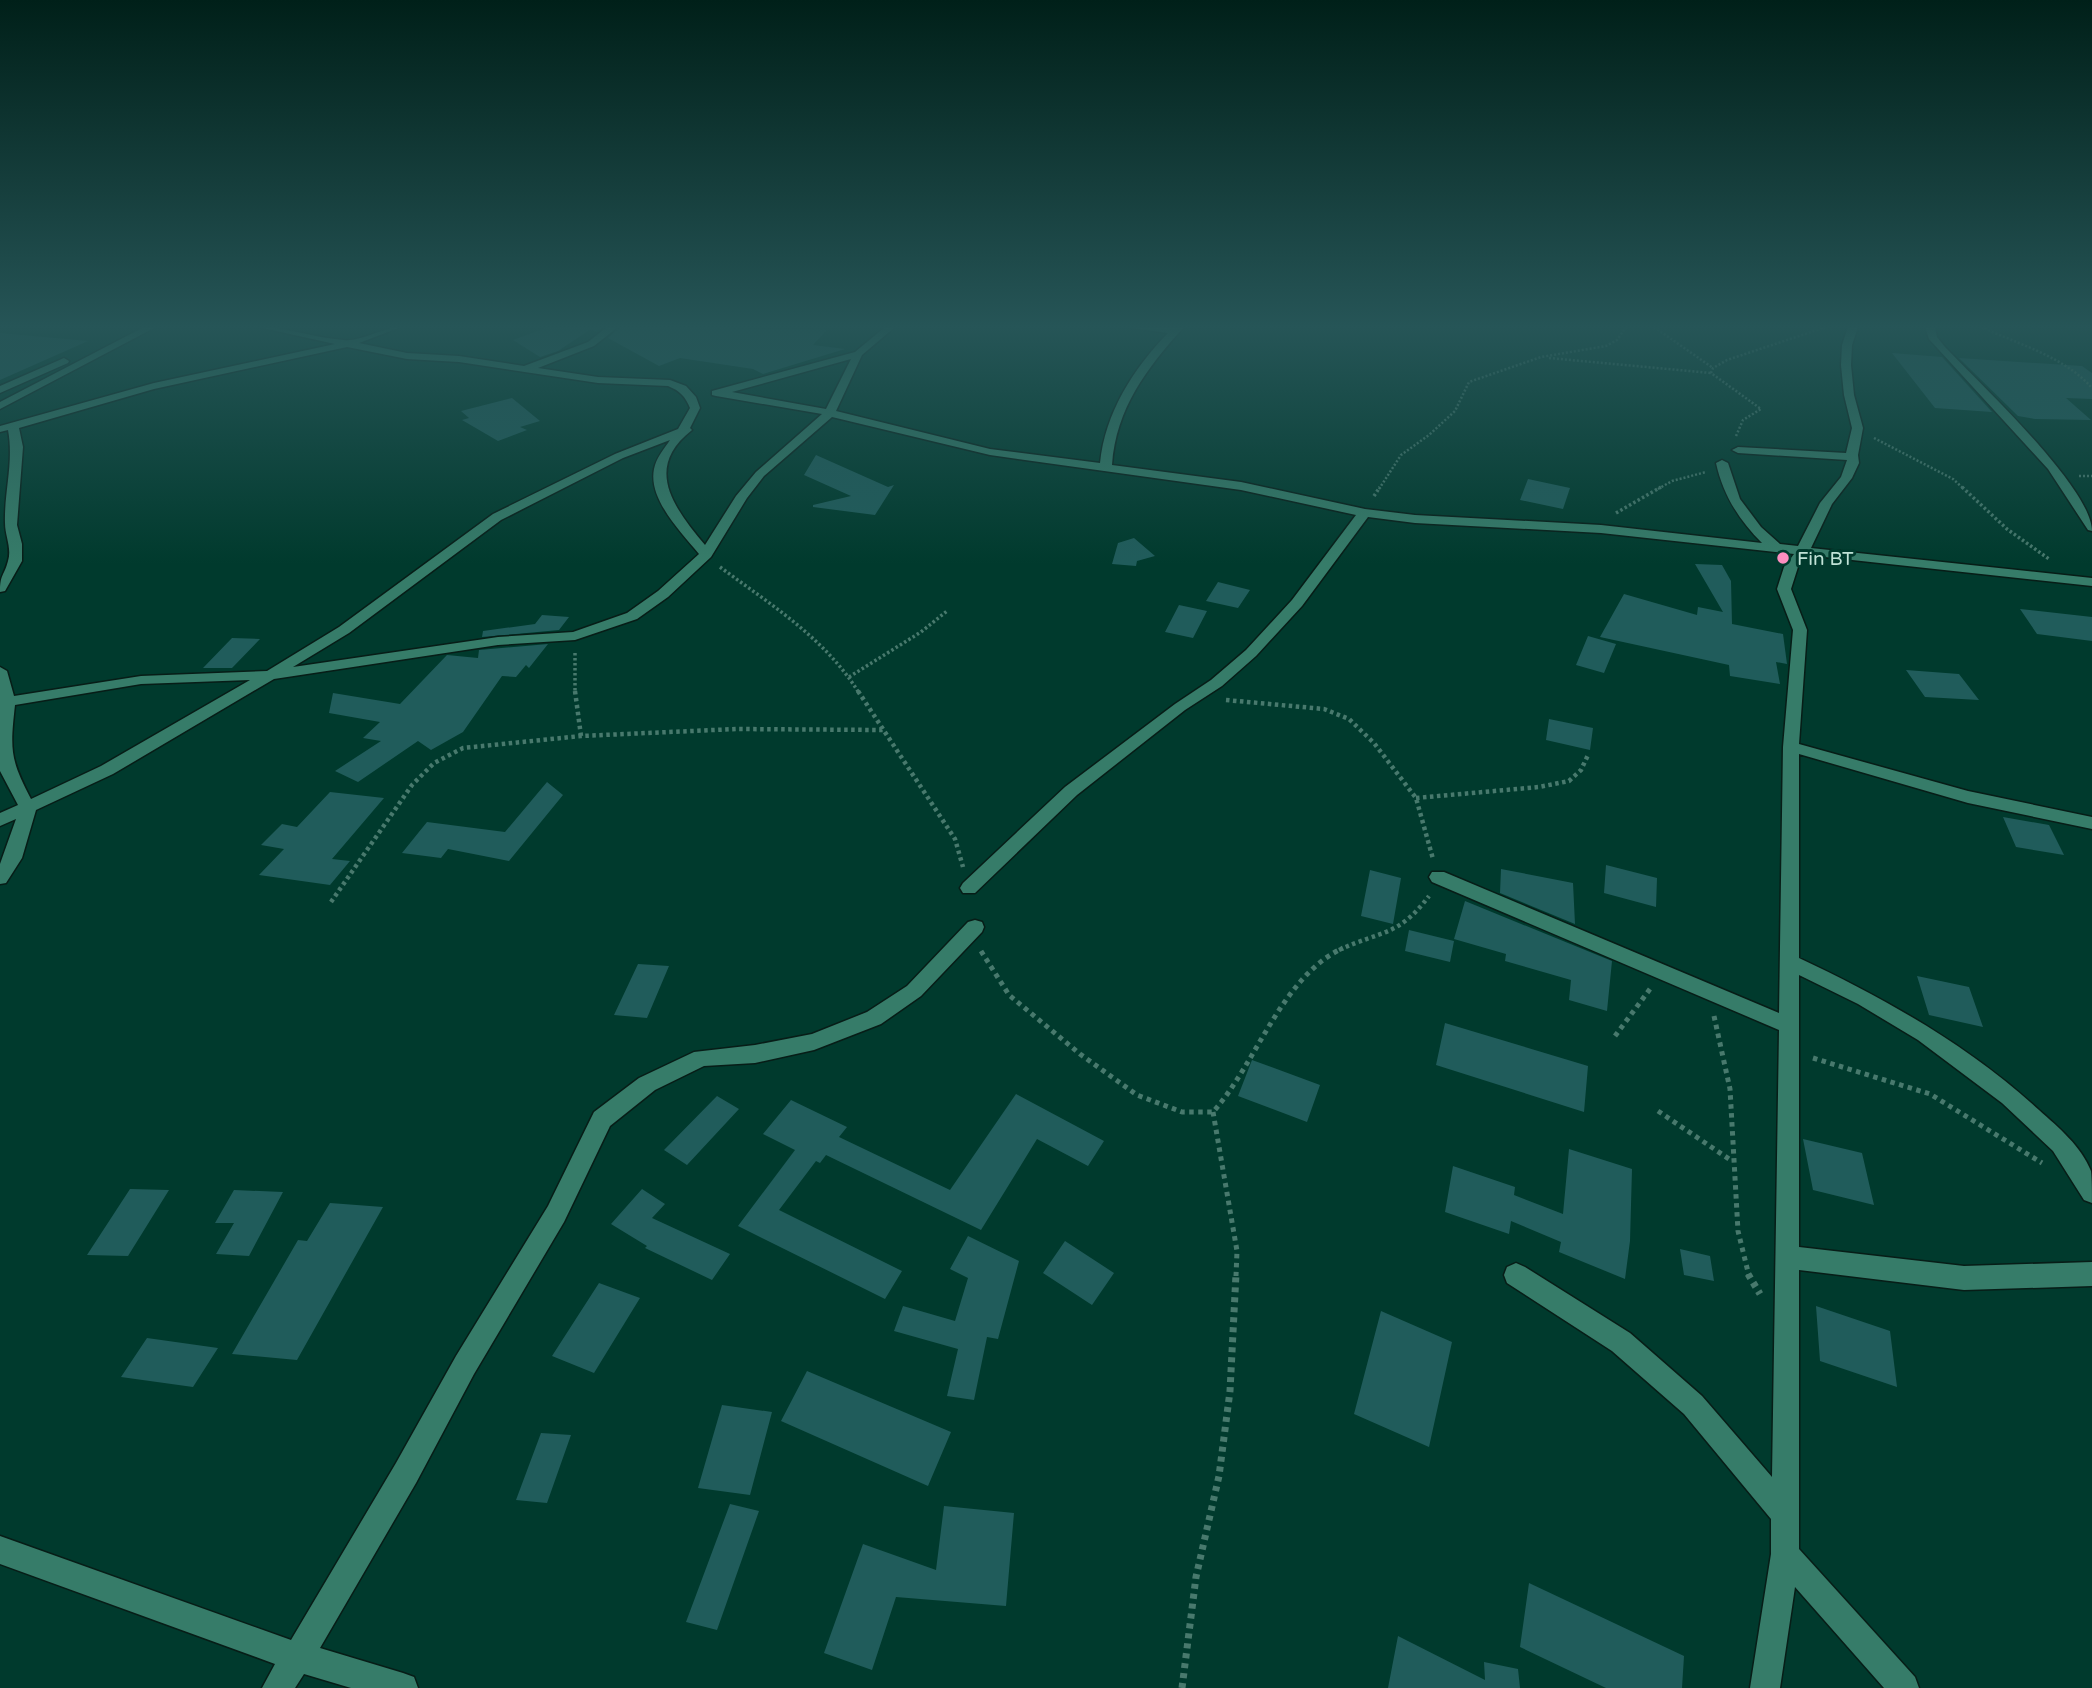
<svg xmlns="http://www.w3.org/2000/svg" width="2092" height="1688" font-family="'Varela Round',sans-serif">
  <style>
    .building { fill: #205c5b }
    .lines { fill: none; stroke-linecap: round; stroke-linejoin: round }
    .minor-casing { stroke: #071d17; stroke-width: 3 }
    .path-far4 { stroke: #48796d; stroke-width: 2.5; stroke-dasharray: 2 2; stroke-linecap: butt }
    .path-far3 { stroke: #48796d; stroke-width: 3.5; stroke-dasharray: 2.5 2.5; stroke-linecap: butt }
    .path-far2 { stroke: #48796d; stroke-width: 4.5; stroke-dasharray: 3.5 3.5; stroke-linecap: butt }
    .path-far1 { stroke: #48796d; stroke-width: 5; stroke-dasharray: 4.5 4.5; stroke-linecap: butt }
    .path { stroke: #48796d; stroke-width: 7; stroke-dasharray: 5 5; stroke-linecap: butt }
    .minor { fill: #367c69; fill-rule: evenodd }
    .poi-dot { fill: #fd8ebf; stroke: #003a2d; stroke-width: 2.5 }
    .labels { text-anchor: middle; stroke-width: 6; stroke-linejoin: round; paint-order: stroke }
    .far-poi-label { font-size: 19px; fill: #c0e2d7; stroke: #003a2d; text-anchor: start }
  </style>
  <rect width="100%" height="100%" fill="#003a2d"/>
  <path class="building" d="M548 327H602L597 332 591 329 558 351 540 357 513 340Z
    M620 327 827 330 813 345 845 349 763 374 753 369 680 358 659 366 608 338Z
    M0 333 88 341 0 380Z
    M1892 353 1942 357 1992 412 1935 408Z
    M1959 358 2082 366 2092 373V399L2066 398 2091 420 2035 419 2018 416Z
    M512 398 540 421 520 427 527 430 498 441 462 420 469 418 461 411Z
    M816 455 888 487 894 485 875 515 813 507V505L851 496 804 475Z
    M1528 479 1570 488 1563 509 1520 500Z
    M1134 538 1155 556 1137 561 1136 566 1112 564 1118 543Z
    M1695 564 1722 565 1731 581 1732 624 1783 634 1787 664 1776 662 1780 684 1730 676 1729 665 1600 637 1624 594 1697 615 1698 607 1723 612Z
    M1218 582 1250 590 1238 608 1206 601Z
    M1179 605 1207 611 1193 638 1165 632Z
    M2020 609 2092 617V641L2037 634Z
    M542 615 569 617 559 630 482 637 483 631 535 624Z
    M1588 636 1616 644 1604 673 1576 665Z
    M232 638 260 639 232 668H203Z
    M548 644 529 668 526 665 516 677 502 676 463 732 431 750 418 741 358 782 335 771 381 741 363 738 380 722 329 713 333 693 400 704 447 655 478 658 479 650Z
    M1906 670 1959 674 1979 700 1925 697Z
    M1549 719 1593 728 1590 750 1546 740Z
    M547 782 563 795 509 861 448 849 441 858 402 853 427 822 505 832Z
    M330 792 384 798 332 859 350 861 330 885 259 875 284 849 261 845 282 824 297 827Z
    M2003 817 2049 825 2064 855 2016 847Z
    M1606 865 1657 878 1656 907 1604 893Z
    M1501 869 1573 883 1575 924 1500 893Z
    M1370 870 1401 878 1393 924 1361 916Z
    M1465 901 1612 961 1607 1011 1569 1000 1571 980 1505 961 1506 954 1454 939Z
    M1409 930 1454 941 1450 962 1405 951Z
    M638 964 669 966 647 1018 614 1015Z
    M1917 976 1969 987 1983 1027 1929 1015Z
    M1445 1023 1588 1066 1584 1112 1436 1065Z
    M1252 1060 1320 1085 1307 1122 1238 1096Z
    M1016 1094 1104 1141 1088 1166 1037 1139 981 1230 826 1155 820 1163 816 1161 779 1210 902 1271 885 1299 738 1226 795 1150 763 1134 791 1100 847 1127 839 1137 950 1190Z
    M717 1096 739 1109 687 1165 664 1150Z
    M1803 1139 1862 1153 1874 1205 1813 1190Z
    M1569 1149 1632 1169 1630 1241 1625 1279 1559 1252 1561 1242 1511 1221 1509 1234 1445 1212 1453 1166 1515 1187 1514 1195 1563 1214Z
    M130 1189 169 1190 128 1256 87 1255Z
    M642 1189 665 1204 652 1218 730 1254 712 1280 645 1248 647 1246 611 1224Z
    M234 1190 283 1192 249 1256 216 1254 234 1223H215Z
    M330 1203 383 1207 297 1360 232 1354 298 1240 307 1241Z
    M968 1236 1019 1261 998 1339 987 1337 974 1400 947 1396 958 1349 894 1331 903 1306 955 1321 968 1278 950 1269Z
    M1065 1241 1114 1273 1092 1305 1043 1273Z
    M1680 1249 1710 1256 1714 1281 1684 1275Z
    M599 1283 640 1298 594 1373 552 1356Z
    M1816 1306 1890 1331 1897 1387 1820 1361Z
    M1381 1311 1452 1342 1429 1447 1354 1414Z
    M147 1338 218 1348 193 1387 121 1377Z
    M807 1371 951 1432 928 1486 781 1421Z
    M722 1405 772 1412 750 1495 698 1488Z
    M541 1433 571 1435 547 1503 516 1500Z
    M730 1504 759 1511 717 1630 686 1622Z
    M944 1506 1014 1513 1006 1606 896 1597 872 1670 824 1653 863 1544 936 1570Z
    M1529 1583 1684 1656 1682 1688H1606L1520 1647Z
    M1398 1636 1485 1680 1484 1662 1518 1669 1520 1688H1388Z"/>
  <g class="lines">
    <g class="minor-casing">
      <path id="minor" d="M144 327H156L0 409V402Z
        M258 327C287 327 314 338 344 340 362 342 382 327 401 327L359 343 407 353 459 356 524 366 588 342 607 327H618L594 346 538 368 598 377 670 380 686 386 696 397 700 408 690 428 692 430C643 468 674 508 705 545L736 496 756 472 822 414 716 396 712 395V391L855 352 885 327H895L862 355 836 411 990 449 1100 463C1105 413 1133 369 1168 333L1125 327H1184C1147 368 1116 408 1112 465L1241 482 1365 509 1415 515 1601 525 1762 543C1739 520 1723 495 1716 463L1722 460 1728 463 1740 499 1761 527 1780 544 1798 546 1820 503 1841 477 1847 460 1738 453 1732 450 1738 447 1846 453 1852 428 1844 395 1841 365 1842 345 1848 327H1858L1852 345 1851 365 1854 395 1863 428 1858 455 1859 463 1852 478 1832 504 1811 548 2092 578V586L1806 555 1798 567 1791 589 1807 630 1799 744 1968 791 2092 817V829L1968 803 1799 754V958C1886 999 1968 1045 2039 1110 2059 1128 2081 1146 2091 1171 2092 1180 2092 1194 2092 1203L2084 1200 2053 1151 2002 1103 1918 1040 1858 1004 1799 975V1247L1964 1266 2092 1262V1286L1964 1290 1799 1270V1549L1915 1677 1919 1688H1884L1795 1587 1780 1688H1750L1771 1554V1519L1684 1414 1612 1351 1507 1283 1504 1275 1507 1267 1516 1263 1525 1267 1630 1333 1702 1396 1772 1477 1779 1030 1432 882 1429 877 1432 872H1444L1779 1013 1783 747 1793 630 1777 589 1784 567 1794 554 1601 533 1415 523 1368 517 1302 606 1256 656 1222 686 1185 710 1077 795 975 893H963L960 888 963 883 1065 787 1175 704 1211 680 1246 650 1292 600 1356 515 1241 490 990 455 832 417 764 476 747 498 711 557 668 597 637 619 575 640 498 645 274 679 113 774 36 810 22 858 6 883 0 884V864L16 819 0 826V813L18 805 0 771V667L7 671 14 696 141 676 267 671 339 627 493 514 615 454 678 429 690 408C685 396 680 391 668 386L598 383 459 362 407 359 347 347 154 389 19 428 23 447 17 525 22 544V561L5 591 0 592C0 574 4 576 8 561 12 548 5 536 5 523 4 492 14 462 8 430L0 432V426L154 383 335 344ZM851 359 826 409 732 392ZM670 440C664 449 656 458 654 469 648 499 681 532 699 554L658 591 627 613 573 632 498 637 293 667 349 633 501 520 623 458ZM250 680 101 766 31 799C10 759 10 750 15 705L141 684Z
        M1925 327H1935L1937 337 1945 347C1978 382 2092 488 2092 531L2088 530 2048 469 1929 339Z
        M64 358 69 361 68 363 0 393V386Z
        M975 920 982 922 984 927 982 932 921 996 881 1024 814 1050 755 1063 704 1066 655 1090 610 1126 564 1222 474 1374 416 1483 320 1648 403 1673 414 1677 418 1688H351L304 1674 295 1688H262L275 1664 0 1564V1536L291 1640 396 1463 456 1356 548 1206 594 1112 639 1078 694 1052 755 1045 812 1034 867 1012 907 986 968 922Z"/>
    </g>
    <path class="path-far4" d="M1654 327 1713 368
      M1981 327C2018 344 2065 357 2092 388
      M1549 358 1711 373
      M1736 436 1743 420 1761 409 1711 373 1713 368 1727 360 1826 327
      M1874 438 1953 479 1964 489
      M2079 476H2092
      M1379 489 1401 455 1429 435 1455 411 1469 382 1541 357 1606 346 1617 340 1626 327
      M1658 489 1672 481 1706 472"/>
    <path class="path-far3" d="M1962 487 2007 529 2049 559
      M1374 496 1380 487
      M1616 513 1661 487
      M720 567C771 605 825 638 859 693
      M575 653V693
      M849 677 921 632 947 611"/>
    <path class="path-far2" d="M575 691 581 736
      M858 691 955 839 963 867
      M1226 700 1324 709 1349 719 1374 743 1416 798 1433 859
      M1416 798 1539 787 1569 781 1581 770 1588 755
      M331 902 412 785 434 763 463 748 581 736 736 729 883 730
      M1339 950C1382 930 1398 937 1429 896"/>
    <path class="path-far1" d="M981 951 1009 995 1080 1054 1137 1095 1182 1112H1213C1257 1063 1281 977 1343 948
      M1714 1016 1730 1089 1738 1231 1749 1276
      M1615 1036 1650 989
      M1813 1058 1930 1094 2042 1163
      M1658 1111 1732 1161
      M1213 1112 1237 1251 1236 1276"/>
    <path class="path" d="M1748 1274 1760 1294
      M1182 1688 1196 1577 1219 1476 1230 1391 1236 1274"/>
    <use href="#minor" class="minor"/>
  </g>
  <linearGradient id="sky" x2="0" y2="1"><stop stop-color="#002019"/><stop offset="0.58" stop-color="#265557"/><stop offset="1" stop-color="#265557" stop-opacity="0"/></linearGradient>
  <rect width="2092" height="564" fill="url(#sky)"/>
  <circle class="poi-dot" cx="1783" cy="558" r="7"/>
  <g class="labels">
    <g class="far-poi-label">
      <text x="1797" y="565">Fin BT</text>
    </g>
  </g>
</svg>
